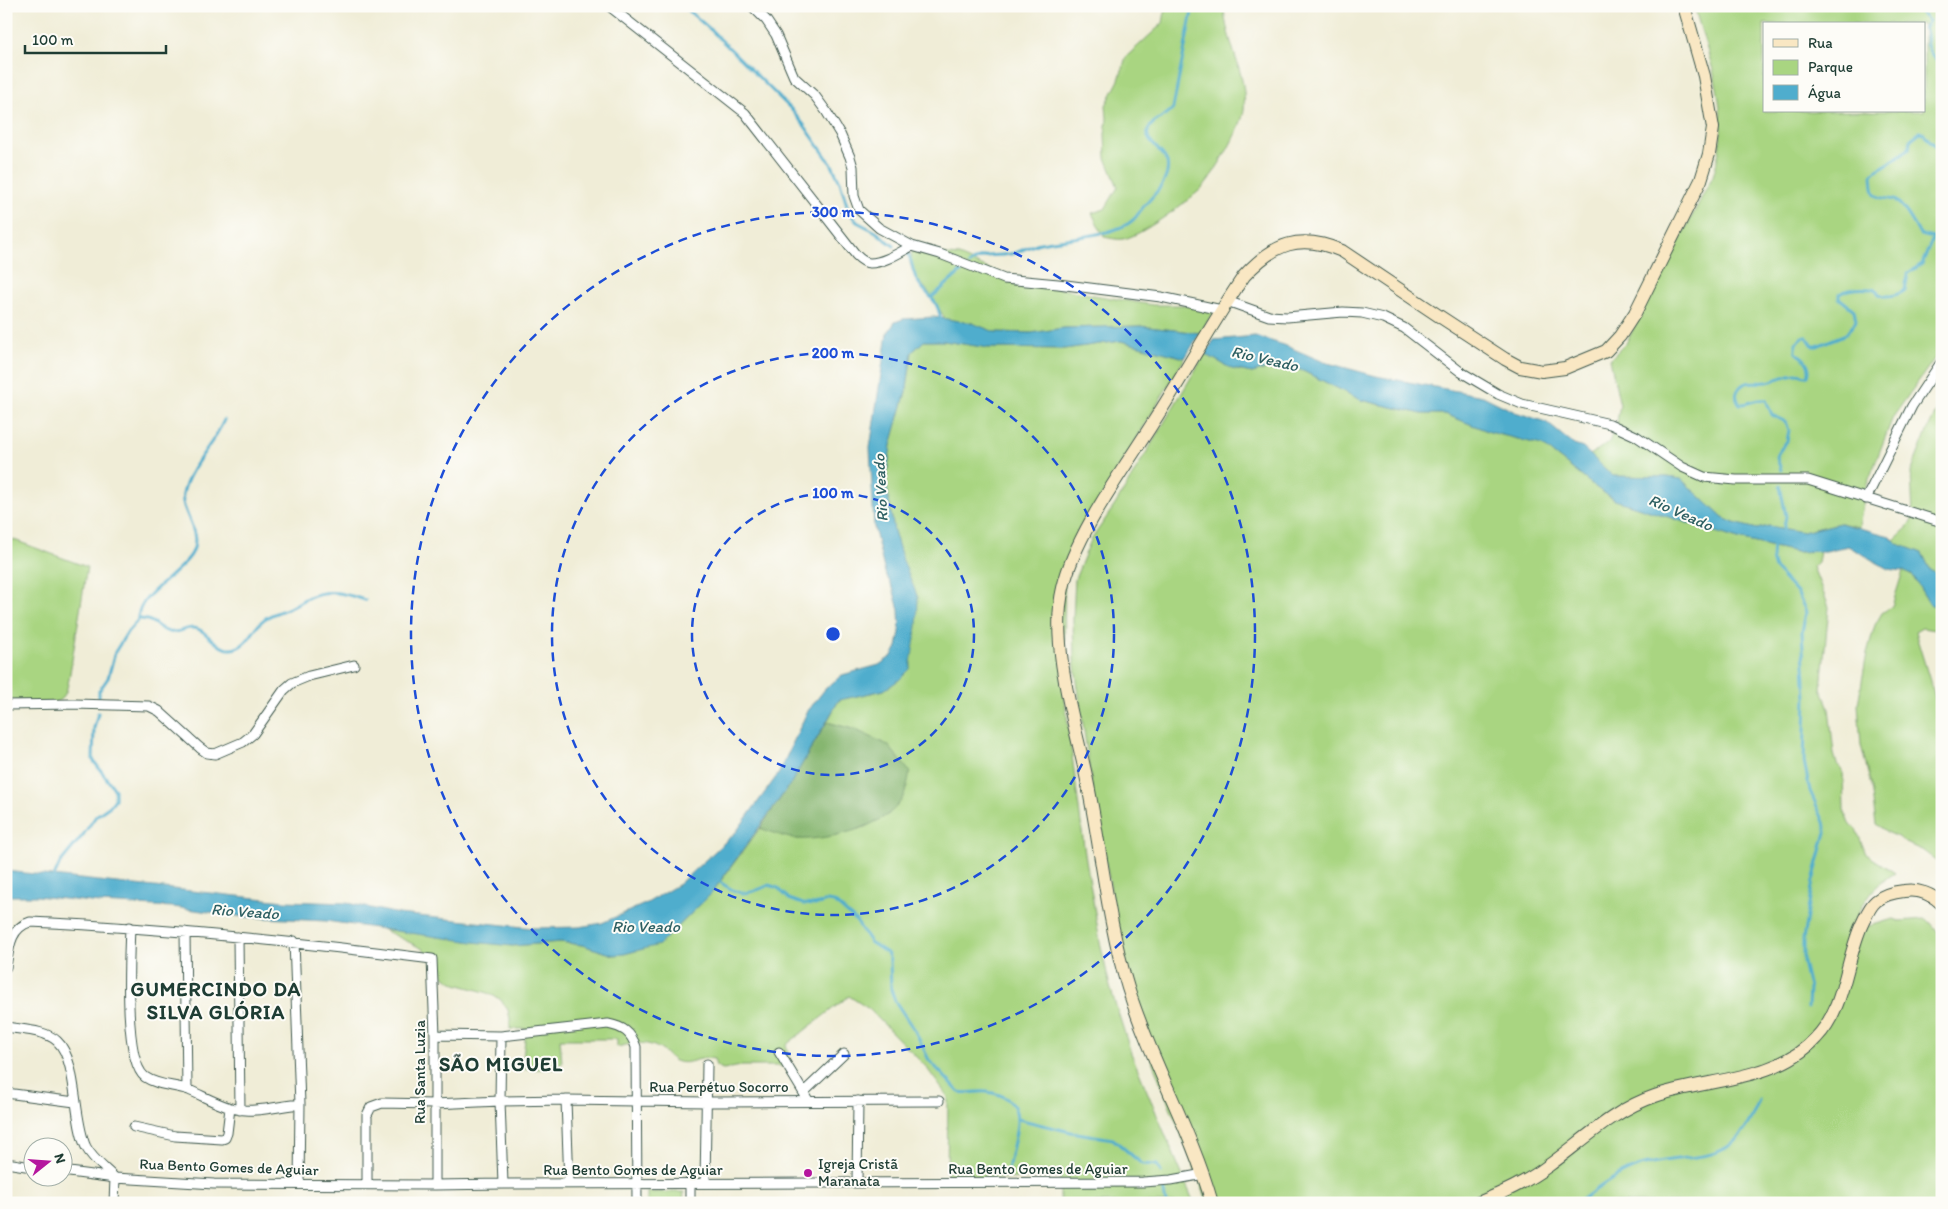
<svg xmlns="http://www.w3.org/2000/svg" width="1948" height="1209" font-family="Itim,sans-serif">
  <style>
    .green { fill: #a9d581; stroke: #64895a; fill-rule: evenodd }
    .forest { fill: #86b66f; stroke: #527a52 }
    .water { fill: #4fadcd; stroke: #377580 }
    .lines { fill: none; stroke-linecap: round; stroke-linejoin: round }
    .stream { stroke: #4fadcd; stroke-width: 3 }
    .street-casing { stroke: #3e574c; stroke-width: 11 }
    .secondary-casing { stroke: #3e574c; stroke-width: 14 }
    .street { stroke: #fff; stroke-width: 9 }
    .secondary { stroke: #f9e7c3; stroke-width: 12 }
    .ring { fill: none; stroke: #1d4ed8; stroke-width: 2.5; stroke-dasharray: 9 6 }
    .poi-dot { fill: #b5179e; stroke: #fdfcf7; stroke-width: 2 }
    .labels { text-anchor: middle; stroke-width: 4; stroke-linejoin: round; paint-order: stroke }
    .street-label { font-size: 15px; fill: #1f3d34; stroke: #fdfcf7 }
    .poi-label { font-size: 15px; fill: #1f3d34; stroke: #fdfcf7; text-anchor: start }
    .water-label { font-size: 16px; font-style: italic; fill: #2d5f62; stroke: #fdfcf7 }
    .district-label { font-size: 20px; font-weight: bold; letter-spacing: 1px; fill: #1f3d34; stroke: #fdfcf7 }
    .centre { fill: #1d4ed8; stroke: #fdfcf7; stroke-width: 2.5 }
    .ring-label { font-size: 15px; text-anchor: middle; font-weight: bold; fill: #1d4ed8; stroke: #fdfcf7; stroke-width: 4; stroke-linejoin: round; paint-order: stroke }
  </style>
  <rect width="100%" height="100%" fill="#fdfcf7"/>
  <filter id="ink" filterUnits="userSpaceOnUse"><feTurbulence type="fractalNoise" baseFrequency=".02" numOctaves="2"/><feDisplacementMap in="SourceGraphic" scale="10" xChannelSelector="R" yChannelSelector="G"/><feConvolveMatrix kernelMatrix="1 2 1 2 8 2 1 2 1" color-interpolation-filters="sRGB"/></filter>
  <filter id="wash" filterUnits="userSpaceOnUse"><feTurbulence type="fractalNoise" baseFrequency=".0096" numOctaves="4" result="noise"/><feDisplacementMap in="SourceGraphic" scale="20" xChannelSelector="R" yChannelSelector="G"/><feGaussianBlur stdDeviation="1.12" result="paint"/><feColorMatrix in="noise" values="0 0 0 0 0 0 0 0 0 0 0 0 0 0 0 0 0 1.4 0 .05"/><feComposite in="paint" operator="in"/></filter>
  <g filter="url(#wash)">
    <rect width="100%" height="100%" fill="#f0edd7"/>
    <path class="green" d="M1166 6H1224C1225 42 1248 74 1244 110 1243 126 1212 179 1200 190 1185 203 1141 236 1123 239 1117 240 1110 238 1104 237L1092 213 1105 209 1118 187 1106 158 1105 134 1107 119 1106 105 1119 80 1126 57 1163 23Z
      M1694 6H1942V348L1893 417 1866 487 1859 527 1840 523 1803 532 1769 526 1757 529 1734 523 1723 518 1681 479 1667 477 1613 476 1590 455 1609 442 1617 422 1620 405 1610 359 1626 343 1713 176C1733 113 1711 66 1694 6ZM1764 24H1924V111H1764Z
      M912 250 921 253 959 256 1011 279 1093 295 1153 305H1218L1200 333 1140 326 1064 328 1031 333 994 332 972 323 945 319 931 295 914 275 910 263Z
      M924 341H944L989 348 1064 349 1121 341 1185 358 1102 496 1080 528 1064 564 1065 702 1085 854 1100 942 1110 987 1131 1053 1194 1203H1060V1177L947 1180 948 1097 926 1067 869 1009 849 996 786 1045 790 1063 782 1066H742L723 1069 716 1066 714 1059C700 1055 688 1067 675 1061 671 1059 666 1053 663 1051 648 1040 634 1043 617 1047V1039H560L562 1063 557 1069H522L526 1029H510V1019L508 1010 500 999 485 992 456 984 445 977 432 958 423 949 382 929 512 946 560 942 582 945 614 955 624 954 659 944 680 925 711 894 760 828 798 839 821 837 841 834 865 827 889 814 875 740 856 730 827 722 839 700 884 690 918 598 902 559 894 531 886 482 891 445 907 388 912 352Z
      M1205 354 1232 369 1252 373 1274 367 1301 370 1361 400 1422 414H1445L1490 432 1542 445 1598 489 1615 500 1738 539 1796 552 1820 551 1818 562 1813 567 1829 607 1821 688 1829 708 1834 754 1837 764 1843 770 1844 810 1849 824 1856 829 1866 854 1895 873C1873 887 1868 894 1857 918L1870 926 1893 919 1900 921 1924 919 1930 922 1942 937V1203H1208L1134 1015 1092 787 1074 660 1073 619 1075 579 1091 540 1115 505Z
      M1942 400V575L1931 571 1922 553 1898 544 1894 540 1907 528 1913 517 1911 472 1927 431Z
      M6 537 87 567 69 679C68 683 67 690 65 694 55 712 22 702 6 698Z
      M1903 571 1912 575 1930 605 1942 606V631L1922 628 1915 632 1942 720V868L1938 862 1922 850 1905 843 1900 838 1888 833 1876 824 1871 786 1861 745 1858 704 1867 653 1875 625 1882 613 1892 606Z
      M647 1192H684L683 1203H647Z"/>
    <path class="forest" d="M827 722 856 730 888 745 910 772C908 780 907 788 904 795 892 826 827 841 797 839 785 838 772 832 760 828L791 783Z"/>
    <path class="water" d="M934 317 972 323 995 332 1031 333 1064 328 1140 326 1200 333 1185 358 1121 341 1064 349 989 348 944 341H924L912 352 907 388 891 445 886 482 894 531 902 558 918 598 917 626 910 669 899 680 884 690 839 700 791 783 711 894 659 945 624 954 614 955 582 945 560 942 512 946 473 942 326 921 245 917 173 907 100 903 37 896H6V871L284 901 347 903 399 914 533 928 579 927 602 923 647 903 679 884 736 832 779 773 807 712 825 689 842 675 879 665 892 656 897 647 900 632 899 610 893 588 885 573 874 527 870 448 887 334 895 322 903 319Z
      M1255 336 1284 345 1324 362 1376 376 1483 396 1515 412 1546 422 1574 445 1583 448 1613 476 1667 477 1681 479 1723 518 1734 523 1757 529 1769 526 1803 532 1840 523 1890 536 1898 544 1922 553 1931 571 1942 575V606L1930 605 1912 575 1903 571 1888 569 1848 546 1826 551 1796 552 1738 539 1615 500 1598 489 1542 445 1490 432 1445 414H1422L1361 400 1301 370 1274 367 1252 373 1232 369 1205 354 1214 340Z"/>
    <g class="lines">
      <path class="stream" d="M683 6 711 30 791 109 804 125 832 165 840 182 849 212 857 222 876 232 894 246
        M1913 6 1929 21 1924 28C1927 34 1926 39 1927 45 1929 54 1936 59 1942 65
        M1942 67 1938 70 1942 75
        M907 252C912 259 912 270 916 278 926 298 938 295 941 322
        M969 265C983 251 998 258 1015 253 1024 250 1031 245 1040 243 1064 238 1118 236 1134 219 1138 215 1140 211 1143 207 1154 195 1171 180 1167 162 1164 150 1144 142 1148 131 1151 120 1167 117 1173 108L1193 6
        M932 297 963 270
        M1781 470 1777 458 1778 453 1787 441 1789 430 1786 422 1772 415 1766 400C1756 398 1749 405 1740 404 1736 399 1735 395 1738 390 1745 378 1756 384 1767 382 1777 380 1787 374 1797 374 1802 374 1803 377 1808 376 1812 366 1804 357 1796 353V343L1803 337H1807L1813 346H1817L1846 334 1856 321 1854 310 1839 298V294C1848 289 1861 288 1871 289 1877 289 1877 294 1881 295 1888 298 1900 294 1905 290L1908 273 1922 264 1933 238 1920 235C1915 226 1904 204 1894 200 1887 198 1881 199 1875 195L1873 188 1872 175C1878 167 1885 167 1892 161 1898 157 1902 153 1909 149L1910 140 1920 132 1924 133C1927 140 1933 142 1937 148H1942
        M1780 486 1786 516 1783 532
        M1773 543 1772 559 1775 569 1798 594 1806 612 1802 632 1806 698 1804 761 1810 791 1824 822 1826 832 1813 881 1803 939V962L1809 988 1808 1008
        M139 619C133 598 183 572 192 553 203 532 179 510 183 494 189 466 213 446 224 420
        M99 702V691L108 678 115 652 128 631 139 619C155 618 158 631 170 632 181 634 188 624 200 630 208 634 219 650 231 649 247 648 252 631 262 621 269 614 280 612 289 608 296 605 302 600 309 597 329 588 346 594 365 600
        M53 879 60 863 83 835 96 816 110 806 115 799V790L93 760 94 728 98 713
        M717 880C739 896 744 897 769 885L778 888 789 899 803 904 815 905 827 901 834 902 856 921 870 942 887 953 890 960 891 989 895 1001 915 1031 929 1060 959 1092C968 1094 977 1091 987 1092 1035 1098 1012 1138 1008 1171
        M1018 1119 1071 1132 1113 1139 1142 1164 1157 1165 1161 1172
        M1163 1187 1166 1203
        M1578 1203C1597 1188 1618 1173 1641 1166 1699 1149 1732 1173 1759 1100"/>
    </g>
  </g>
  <g filter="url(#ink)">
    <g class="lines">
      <g class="street-casing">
        <path id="street" d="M609 6 745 113 856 255C860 259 865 263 870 263 884 263 900 252 912 246L940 254 1004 279 1058 284 1161 297 1222 310
          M752 6 766 20 776 35 794 77 815 96 826 111 840 134 850 157 853 167 854 196 859 210 879 228 912 246
          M1227 301 1269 316 1287 317 1343 312 1362 313 1383 318 1404 328 1461 372 1498 394 1522 404 1610 424 1636 436 1682 467 1704 477 1736 480H1808L1942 522
          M1866 499 1912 406 1942 361
          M6 705 74 704 149 706 159 711 200 748 207 753 215 754 243 742 253 734 284 690 292 683 309 676 354 665
          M130 927C129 956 123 1060 145 1077 158 1086 175 1085 189 1090 203 1096 217 1104 231 1108 252 1114 278 1106 300 1104
          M185 932 187 1089
          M238 937 240 1110
          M294 941 300 1104 299 1183
          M6 967C9 948 10 928 30 922 165 928 298 942 432 959L435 1035V1185
          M6 1027C22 1030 45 1030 57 1041 78 1060 73 1121 86 1147 93 1160 105 1168 115 1178L114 1203
          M435 1035 501 1036 608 1024C623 1027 631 1032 636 1047L637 1203
          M501 1036 500 1101 503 1184
          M779 1052 808 1100
          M804 1092 844 1054
          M6 1093 75 1102
          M566 1100 569 1184
          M134 1127 175 1136 222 1139 225 1138 227 1133 230 1108
          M6 1163 32 1167
          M62 1171 115 1178 214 1184 435 1185 503 1184 1143 1182 1171 1180 1204 1174
          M705 1183 707 1064
          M857 1183 858 1101
          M367 1184V1115L371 1107 382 1103 434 1104 500 1101 566 1100 707 1102 939 1101
          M690 1203V1183"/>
      </g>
      <g class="secondary-casing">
        <path id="secondary" d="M1212 1203C1191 1129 1151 1062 1128 988 1106 917 1101 843 1085 771 1073 718 1050 641 1063 588 1075 534 1124 469 1154 421 1185 373 1212 323 1244 276 1274 243 1300 233 1342 251L1439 316 1505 359 1520 367 1542 371 1565 368 1606 351 1620 336 1635 313 1701 180 1709 154 1713 128 1704 76 1684 6
          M1478 1203C1502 1193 1527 1182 1548 1166 1583 1141 1613 1110 1655 1096 1707 1078 1776 1082 1816 1038 1846 1007 1845 961 1862 924 1866 916 1869 907 1876 901 1883 895 1895 892 1904 891 1918 889 1932 894 1942 904"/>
      </g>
      <use href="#street" class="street"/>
      <use href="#secondary" class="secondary"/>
    </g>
  </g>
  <g class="ring">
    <circle cx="833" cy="634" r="141"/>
    <circle cx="833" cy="634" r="281"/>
    <circle cx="833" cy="634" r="422"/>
  </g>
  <circle class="poi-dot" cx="808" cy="1173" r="5"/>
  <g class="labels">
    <g class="street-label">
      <text transform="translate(420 1072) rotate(-90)" y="5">Rua Santa Luzia</text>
      <text x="719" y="1092">Rua Perpétuo Socorro</text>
      <text transform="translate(229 1167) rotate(2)" y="5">Rua Bento Gomes de Aguiar</text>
      <text x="1038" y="1174">Rua Bento Gomes de Aguiar</text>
      <text x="633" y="1175">Rua Bento Gomes de Aguiar</text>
    </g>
    <g class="poi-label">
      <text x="818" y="1169">Igreja Cristã<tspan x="818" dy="17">Maranata</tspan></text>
    </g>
    <g class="water-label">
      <text transform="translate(1265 358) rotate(13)" y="6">Rio Veado</text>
      <text transform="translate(880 488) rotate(-93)" y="6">Rio Veado</text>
      <text transform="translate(1681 512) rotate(24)" y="6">Rio Veado</text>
      <text transform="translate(245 911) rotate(4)" y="6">Rio Veado</text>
      <text x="646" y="932">Rio Veado</text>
    </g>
    <g class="district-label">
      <text x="216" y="996">GUMERCINDO DA<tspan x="216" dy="23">SILVA GLÓRIA</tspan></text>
      <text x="501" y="1071">SÃO MIGUEL</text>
    </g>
  </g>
  <circle cx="833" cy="634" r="8" class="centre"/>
  <g class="ring-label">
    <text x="833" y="217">300 m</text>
    <text x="833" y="358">200 m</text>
    <text x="833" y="498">100 m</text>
  </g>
  <rect width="1948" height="1209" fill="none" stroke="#fdfcf7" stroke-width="25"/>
  <rect x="1763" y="22" width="162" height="90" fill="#fdfcf7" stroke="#a4b0a9"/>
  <rect x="1773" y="39" width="25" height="8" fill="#f9e7c3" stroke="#a4b0a9"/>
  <text x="1808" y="48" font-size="15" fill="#1f3d34">Rua</text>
  <rect x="1773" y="60" width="25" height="15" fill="#a9d581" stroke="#a4b0a9"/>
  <text x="1808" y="72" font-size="15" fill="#1f3d34">Parque</text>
  <rect x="1773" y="85" width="25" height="15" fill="#4fadcd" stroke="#a4b0a9"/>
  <text x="1808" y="98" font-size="15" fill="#1f3d34">Água</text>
  <g transform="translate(48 1162) rotate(73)"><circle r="24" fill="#fdfcf7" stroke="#a4b0a9"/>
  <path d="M0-4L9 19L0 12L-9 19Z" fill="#b5179e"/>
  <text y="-8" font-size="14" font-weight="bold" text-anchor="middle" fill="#1f3d34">N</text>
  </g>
  <path d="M25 45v8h141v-8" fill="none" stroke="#1f3d34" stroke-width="2.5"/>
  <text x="32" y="45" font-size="15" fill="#1f3d34" stroke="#fdfcf7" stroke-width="4" paint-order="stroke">100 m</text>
</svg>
